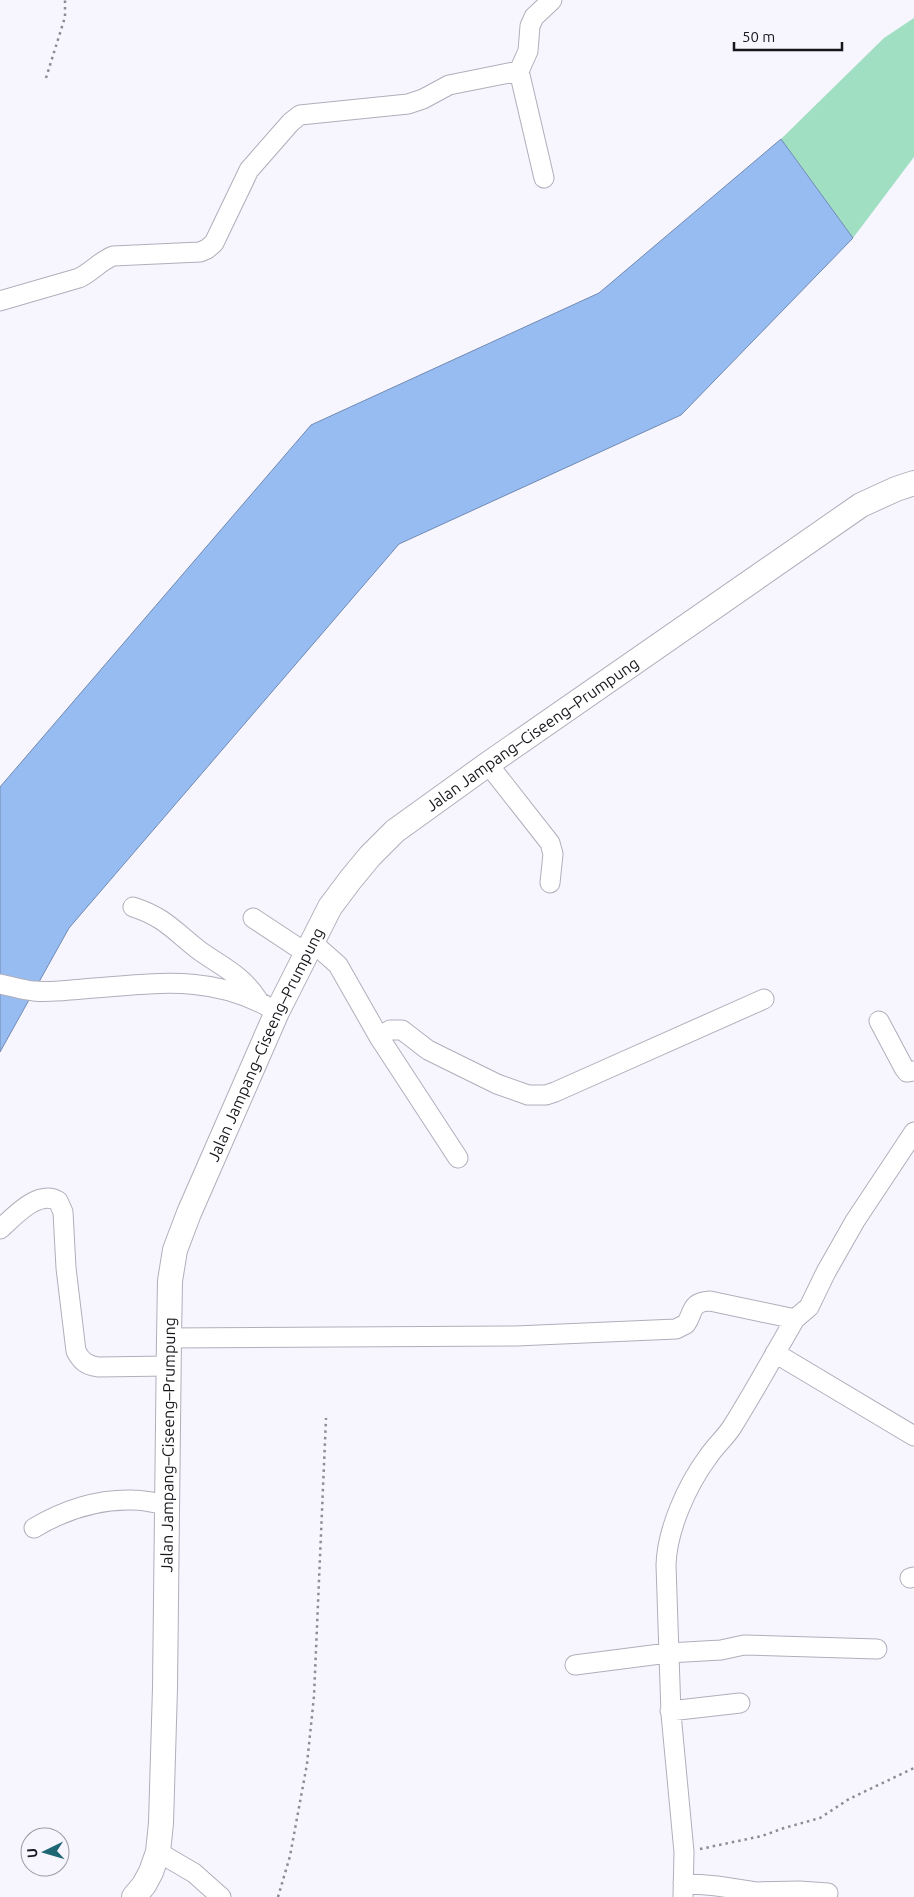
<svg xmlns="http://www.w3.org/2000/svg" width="914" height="1897" font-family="Ubuntu,sans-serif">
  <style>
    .green { fill: #a1dfc3 }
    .water { fill: #96bcf2; stroke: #708ab2 }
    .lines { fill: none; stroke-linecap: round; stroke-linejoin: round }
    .minor-casing { stroke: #b1aebb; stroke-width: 21 }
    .major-casing { stroke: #b1aebb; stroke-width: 26 }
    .path { stroke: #8e8c93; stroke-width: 2.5; stroke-dasharray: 2.5 4; stroke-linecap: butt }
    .minor { stroke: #fff; stroke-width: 19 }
    .major { stroke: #fff; stroke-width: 24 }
    .labels { text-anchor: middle; stroke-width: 4; stroke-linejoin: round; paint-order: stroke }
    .street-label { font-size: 16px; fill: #17161b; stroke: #f7f5fd }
  </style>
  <rect width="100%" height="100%" fill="#f7f5fd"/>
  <path class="green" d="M914 18V157L853 238 781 139 884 38Z"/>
  <path class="water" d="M781 139 853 238 681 415 399 544 69 928 0 1052V787L311 425 599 293Z"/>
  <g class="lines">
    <g class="minor-casing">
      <path id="minor" d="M519 71 544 178
        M0 301 79 278C92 272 100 261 113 256L200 252 207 249 214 243 249 170 291 122 300 115 408 104 423 99 449 85 519 71 528 51 530 26 534 17 552 0
        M488 764 550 843 553 854 550 883
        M133 907C165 917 175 932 200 951 224 968 241 974 258 1000
        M253 918 306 953
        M312 942 338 965 379 1037 458 1158
        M0 984C11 986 22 990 34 991 50 993 67 990 83 989 153 984 213 972 277 1012
        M879 1021 904 1068 907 1072 914 1071
        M379 1037 390 1030H402L428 1050 497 1084 528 1095H546L555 1092 764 999
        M0 1229C14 1217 38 1189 58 1201L63 1212 66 1268 76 1351C81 1361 86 1365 98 1367L169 1366
        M169 1338 516 1336 676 1329 686 1324C694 1312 690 1302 710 1301L795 1319
        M775 1353 914 1436
        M34 1528C64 1510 97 1499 133 1500 144 1500 156 1503 167 1505
        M910 1578 914 1577
        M575 1665 668 1653 721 1650 744 1645 877 1649
        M670 1711 740 1703
        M158 1852 194 1873 221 1897
        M683 1883 717 1886 756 1892 799 1891 828 1893
        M683 1897 684 1852 671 1714 666 1565C667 1530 687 1485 708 1457 715 1446 725 1438 732 1427 754 1392 774 1355 795 1319L809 1307 826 1272 855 1221 914 1132"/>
    </g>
    <g class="major-casing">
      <g id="major">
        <path id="s1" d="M134 1897 144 1885 151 1872 158 1852 161 1823 165 1688 169 1338 170 1281 175 1250 189 1213 277 1012 330 907 351 879 370 856 395 831 488 764 861 505 896 489 914 483"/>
      </g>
    </g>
    <path class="path" d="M46 78 65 17V0
      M700 1849 762 1836 784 1828 820 1818 849 1799 914 1768
      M278 1897 290 1856 307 1764 314 1696 326 1418"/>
    <use href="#minor" class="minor"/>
    <use href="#major" class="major"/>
  </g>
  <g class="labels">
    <g class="street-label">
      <text dy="6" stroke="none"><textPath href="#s1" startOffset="1299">Jalan Jampang–Ciseeng–Prumpung</textPath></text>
      <text dy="6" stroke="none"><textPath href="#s1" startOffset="879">Jalan Jampang–Ciseeng–Prumpung</textPath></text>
      <text dy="6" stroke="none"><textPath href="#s1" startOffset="459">Jalan Jampang–Ciseeng–Prumpung</textPath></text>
    </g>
  </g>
  <g transform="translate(45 1852) rotate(265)"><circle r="24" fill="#f7f5fd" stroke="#9d9ca3"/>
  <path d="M0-4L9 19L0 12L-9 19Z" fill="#1f6675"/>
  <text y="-8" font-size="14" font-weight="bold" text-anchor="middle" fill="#17161b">U</text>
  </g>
  <path d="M734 42v8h108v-8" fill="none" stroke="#17161b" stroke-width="2.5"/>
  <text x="742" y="42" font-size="15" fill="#17161b" stroke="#f7f5fd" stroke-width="4" paint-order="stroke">50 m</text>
</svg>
